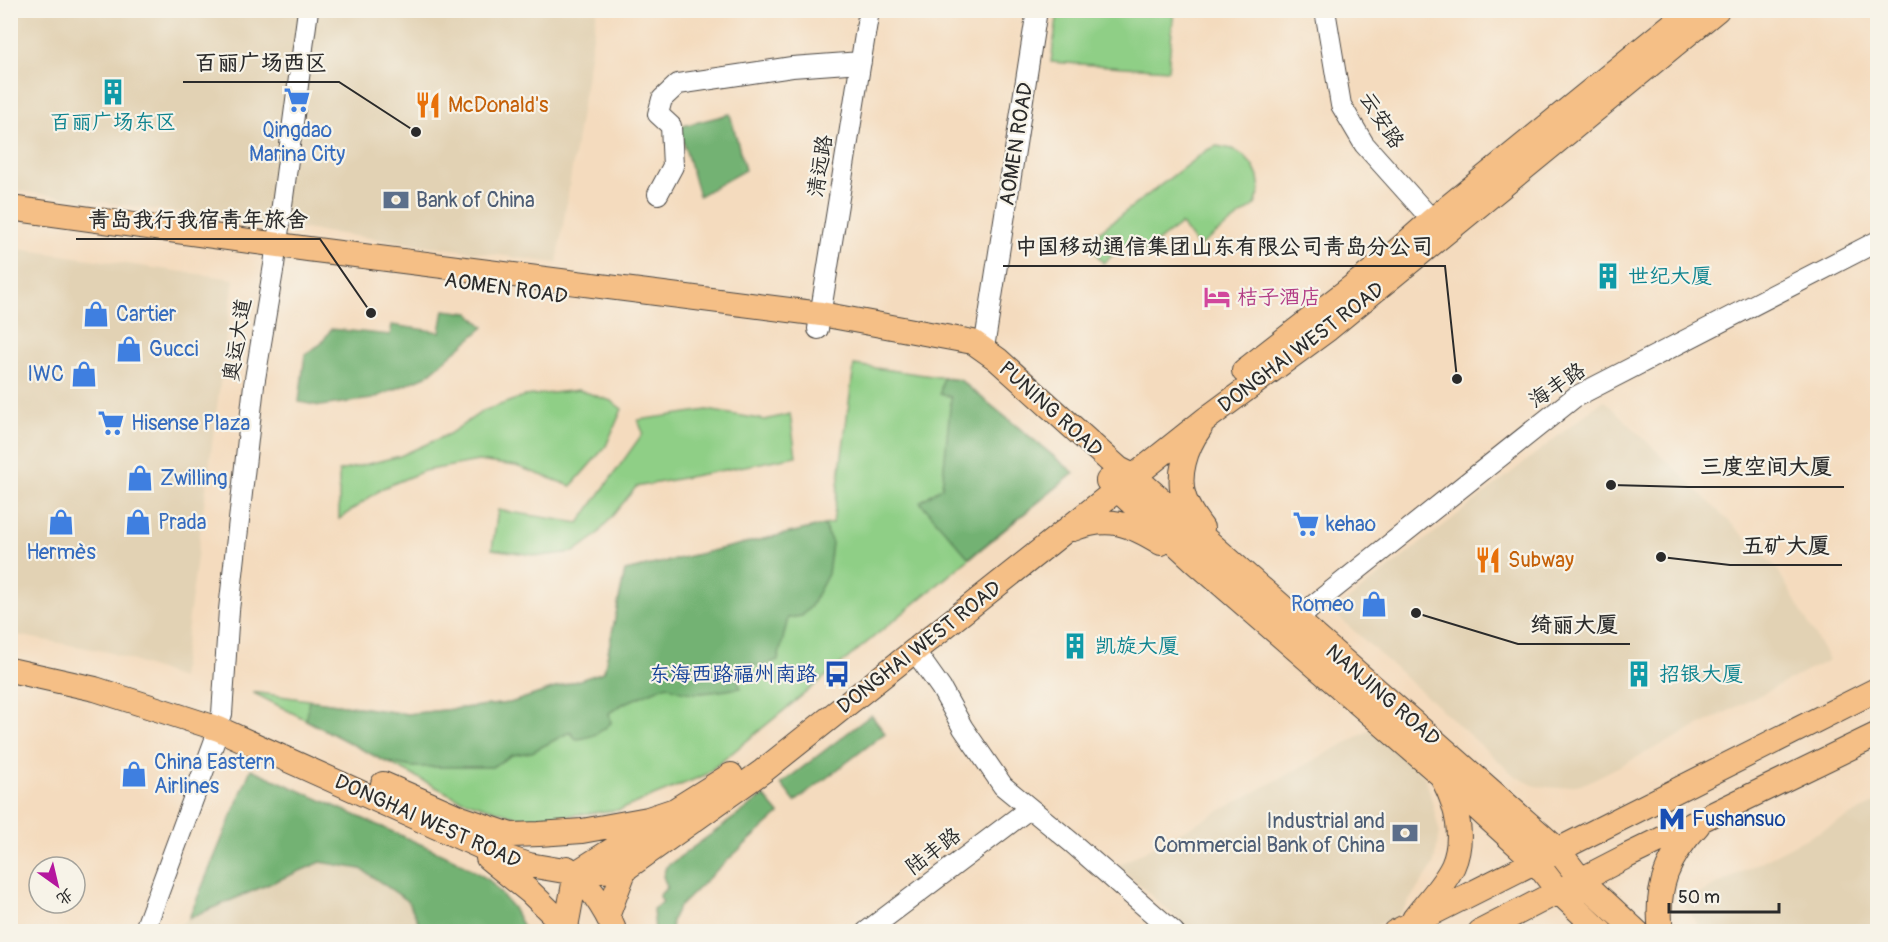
<svg xmlns="http://www.w3.org/2000/svg" width="1888" height="942" font-family="Pangolin,'LXGW WenKai TC',sans-serif">
  <style>
    .built { fill: #e2d2b4 }
    .green { fill: #8fcf86; stroke: #5d7d58; stroke-width: 1.5 }
    .forest { fill: #73b273; stroke: #4f6e4f; stroke-width: 1.5 }
    .lines { fill: none; stroke-linecap: round; stroke-linejoin: round }
    .minor-casing { stroke: #494541; stroke-width: 22 }
    .major-casing { stroke: #494541; stroke-width: 26 }
    .minor { stroke: #fff; stroke-width: 20 }
    .major { stroke: #f5bf86; stroke-width: 24 }
    .labels { text-anchor: middle; stroke-width: 4.5; stroke-linejoin: round; paint-order: stroke }
    .food-label { font-size: 21px; fill: #c56008; stroke: #f7f3e8; text-anchor: start }
    .street-label { font-size: 21px; fill: #2b2b2b; stroke: #f7f3e8 }
    .culture-label { font-size: 21px; fill: #0d838f; stroke: #f7f3e8; text-anchor: start }
    .shop-label { font-size: 21px; fill: #366cbe; stroke: #f7f3e8; text-anchor: start }
    .service-label { font-size: 21px; fill: #4e5e75; stroke: #f7f3e8; text-anchor: start }
    .hotel-label { font-size: 21px; fill: #b23c85; stroke: #f7f3e8; text-anchor: start }
    .transit-label { font-size: 21px; fill: #164399; stroke: #f7f3e8; text-anchor: end }
    .leader { fill: none; stroke: #2b2b2b; stroke-width: 2 }
    .callout-dot { fill: #2b2b2b; stroke: #f7f3e8; stroke-width: 2 }
    .callout-label { font-size: 22px; text-anchor: middle; font-weight: bold; fill: #2b2b2b; stroke: #f7f3e8; stroke-width: 4.5; stroke-linejoin: round; paint-order: stroke }
  </style>
  <rect width="100%" height="100%" fill="#f7f3e8"/>
  <filter id="ink" filterUnits="userSpaceOnUse"><feTurbulence type="fractalNoise" baseFrequency=".0167" numOctaves="2"/><feDisplacementMap in="SourceGraphic" scale="12" xChannelSelector="R" yChannelSelector="G"/><feConvolveMatrix kernelMatrix="1 2 1 2 8 2 1 2 1" color-interpolation-filters="sRGB"/></filter>
  <filter id="wash" filterUnits="userSpaceOnUse"><feTurbulence type="fractalNoise" baseFrequency=".008" numOctaves="4" result="noise"/><feDisplacementMap in="SourceGraphic" scale="24" xChannelSelector="R" yChannelSelector="G"/><feGaussianBlur stdDeviation="1.35" result="paint"/><feColorMatrix in="noise" values="0 0 0 0 0 0 0 0 0 0 0 0 0 0 0 0 0 1.4 0 .05"/><feComposite in="paint" operator="in"/></filter>
  <g filter="url(#wash)">
    <rect width="100%" height="100%" fill="#f4dbbe"/>
    <path class="built" d="M11 11H597L557 263 11 190Z
      M11 248 234 279 181 678 108 652 11 634Z
      M1604 400 1776 567 1829 660 1586 783 1559 788 1535 786 1515 776 1333 612Z
      M1372 729 1426 778 1440 833 1433 866 1400 914 1367 931H1192L1117 866Z
      M1877 802V931H1701L1683 902Z
      M321 862 361 869 408 902 423 931 171 932 189 918Z"/>
    <path class="green" d="M1058 11H1174L1168 70 1051 62Z
      M1217 146 1232 149 1244 156 1253 166 1258 177 1260 190 1255 205 1198 247 1181 224 1144 252 1134 239 1103 263 1087 241 1207 150Z
      M854 365 960 380 1074 473 705 775 619 810 527 820 457 798 252 692 407 714 510 703 604 672 625 571 833 523Z
      M579 390 611 401 622 409 606 446 571 486 516 466 478 461 424 471 383 488 339 519V471L400 456 449 434 483 411 525 396Z
      M707 410 765 420 790 414 796 456 636 487 596 536 574 552 540 556 492 549 498 510 579 523 643 433 638 420Z"/>
    <path class="forest" d="M730 114 745 170 699 196 679 127Z
      M444 310 469 313 484 327 426 376 372 399 320 406 299 402 305 354 321 344 331 329 390 335 392 325 440 332Z
      M943 378 960 380 1074 473 969 558 920 502 942 487 951 397 940 394Z
      M824 525 832 543 828 574 811 606 802 616 788 618 778 660 762 666 743 663 734 672 741 688C716 691 688 699 667 685L623 704 609 713 611 723C600 733 591 738 576 739L570 732 532 752 512 755 492 767H411L384 761 306 720 309 700 407 714 510 703 604 672 625 571Z
      M871 715 885 733 795 802 781 784Z
      M251 769 454 859 489 880 513 908 525 931H423L408 901 361 869 321 862 189 918Z
      M764 796 779 814 721 866 678 908 672 920 671 931H655L653 909 663 902 659 896 667 887 663 876 666 867Z"/>
  </g>
  <g filter="url(#ink)">
    <g class="lines">
      <g class="minor-casing">
        <path id="minor" d="M1325 10 1341 105 1364 144 1441 230
          M658 194 673 166 671 126 658 114 662 99 678 84 792 67 861 62
          M818 329 869 10
          M984 348 1037 10
          M1298 620 1316 603 1575 397 1878 241
          M914 650 941 688 963 728 1003 786 1071 842 1174 932
          M222 714 229 610 254 385 274 265 308 10
          M144 932 219 729
          M866 932 1029 809"/>
      </g>
      <g class="major-casing">
        <path id="major" d="M10 208 308 249 821 314 973 342 997 359 1119 469 1135 477 1558 850 1580 879 1637 932
          M1244 371 1389 258 1432 220 1690 10
          M1200 428C1186 447 1176 477 1185 500 1189 510 1195 519 1202 528
          M1108 481 1197 563 1442 776 1536 862 1558 891 1601 932
          M1073 529C1109 515 1130 524 1161 543
          M10 670 95 689 219 729 499 855 529 865 576 873 625 869 763 771 1206 419 1328 329 1717 10
          M383 784 461 818 511 835 539 834 582 831 648 819 675 810 731 775
          M488 858 530 892 566 927
          M567 868C587 880 606 910 615 932
          M608 914 625 869
          M1414 919C1427 902 1444 885 1453 866 1465 838 1457 806 1444 781
          M569 932 566 927 576 873 655 823
          M1395 932 1878 689
          M1480 932 1627 856 1878 734
          M1661 932C1655 887 1668 857 1698 825"/>
      </g>
      <use href="#minor" class="minor"/>
      <use href="#major" class="major"/>
    </g>
  </g>
  <defs>
    <g id="building-bare" transform="scale(2.07)"><path d="M-4-6H4V6H1V3H-1V6H-4ZM-2.5-4.3h1.7v1.8h-1.7ZM.8-4.3h1.7v1.8H.8ZM-2.5-1h1.7V.8h-1.7ZM.8-1h1.7V.8H.8Z" fill="#0f9aa8" stroke="#f7f3e8" stroke-width="2.5" paint-order="stroke"/></g>
    <g id="supermarket-bare" transform="scale(2.07)"><path d="M-6-5.5h2.5l.6 2H6L4.5 2H-2.5L-4.4-4H-6ZM-1.5 3.2a1.3 1.3 0 1 0 .1 0ZM3 3.2a1.3 1.3 0 1 0 .1 0Z" fill="#3f7fe0" stroke="#f7f3e8" stroke-width="2.5" paint-order="stroke"/></g>
    <g id="restaurant-bare" transform="scale(2.07)"><path d="M-5-6h1v4h1v-4h1v4h1v-4h1v5L-1.5 .5V6h-2V.5L-5-1ZM5-6V6H3V1.5H1.5Q1.5-4 5-6Z" fill="#e8710a" stroke="#f7f3e8" stroke-width="2.5" paint-order="stroke"/></g>
    <g id="bank-bare" transform="scale(2.07)"><path d="M-6-4H6V4H-6ZM0-2.3a2.3 2.3 0 1 0 0 4.6a2.3 2.3 0 1 0 0-4.6Z" fill="#5c6f8a" stroke="#f7f3e8" stroke-width="2.5" paint-order="stroke"/></g>
    <g id="hotel-bare" transform="scale(2.07)"><path d="M-6-4.5h1.5V1H6V5H4.5V3h-9V5H-6ZM-4 0a1.8 1.8 0 1 1 3.6 0ZM.5 0V-2.5h3Q6-2.5 6 0Z" fill="#d1479c" stroke="#f7f3e8" stroke-width="2.5" paint-order="stroke"/></g>
    <g id="shop-bare" transform="scale(2.07)"><path d="M-5-2.5h2.3a2.7 3.5 0 0 1 5.4 0H5L5.5 6h-11ZM-1.5-2.5h3a1.5 2.3 0 0 0-3 0Z" fill="#3f7fe0" stroke="#f7f3e8" stroke-width="2.5" paint-order="stroke"/></g>
    <g id="bus-bare" transform="scale(2.07)"><path d="M-5-6H5V4H4V6H2V4H-2V6H-4V4H-5ZM-3.5-4V0h7V-4ZM-3.5 1.2v1.5H-2V1.2ZM2 1.2v1.5H3.5V1.2Z" fill="#1a4fb4" stroke="#f7f3e8" stroke-width="2.5" paint-order="stroke"/></g>
    <g id="metro-bare" transform="scale(2.07)"><path d="M-5.5 5V-5H-3L0 0L3-5H5.5V5H3V-.5L0 4L-3-.5V5Z" fill="#1a4fb4" stroke="#f7f3e8" stroke-width="2.5" paint-order="stroke"/></g>
  </defs>
  <g fill-rule="evenodd">
    <use href="#building-bare" x="113" y="92"/>
    <use href="#supermarket-bare" x="297" y="100"/>
    <use href="#restaurant-bare" x="428" y="105"/>
    <use href="#bank-bare" x="396" y="200"/>
    <use href="#building-bare" x="1608" y="276"/>
    <use href="#hotel-bare" x="1217" y="297"/>
    <use href="#shop-bare" x="96" y="314"/>
    <use href="#shop-bare" x="129" y="349"/>
    <use href="#shop-bare" x="84" y="374"/>
    <use href="#supermarket-bare" x="111" y="423"/>
    <use href="#shop-bare" x="140" y="478"/>
    <use href="#shop-bare" x="61" y="522"/>
    <use href="#shop-bare" x="138" y="522"/>
    <use href="#supermarket-bare" x="1306" y="524"/>
    <use href="#restaurant-bare" x="1488" y="560"/>
    <use href="#shop-bare" x="1374" y="604"/>
    <use href="#building-bare" x="1075" y="646"/>
    <use href="#bus-bare" x="837" y="674"/>
    <use href="#building-bare" x="1639" y="674"/>
    <use href="#shop-bare" x="134" y="774"/>
    <use href="#metro-bare" x="1672" y="819"/>
    <use href="#bank-bare" x="1405" y="833"/>
  </g>
  <g class="labels">
    <g class="food-label">
      <text x="448" y="112">McDonald's</text>
      <text x="1508" y="567">Subway</text>
    </g>
    <g class="street-label">
      <text transform="translate(1382 120) rotate(57)" y="7">云安路</text>
      <text transform="translate(1016 144) rotate(-81)" y="7">AOMEN ROAD</text>
      <text transform="translate(820 166) rotate(-81)" y="7">清远路</text>
      <text transform="translate(506 288) rotate(8)" y="7">AOMEN ROAD</text>
      <text transform="translate(237 340) rotate(-81)" y="7">奥运大道</text>
      <text transform="translate(1301 347) rotate(-37)" y="7">DONGHAI WEST ROAD</text>
      <text transform="translate(1557 385) rotate(-34)" y="7">海丰路</text>
      <text transform="translate(1051 409) rotate(42)" y="7">PUNING ROAD</text>
      <text transform="translate(919 647) rotate(-38)" y="7">DONGHAI WEST ROAD</text>
      <text transform="translate(1383 695) rotate(41)" y="7">NANJING ROAD</text>
      <text transform="translate(428 821) rotate(24)" y="7">DONGHAI WEST ROAD</text>
      <text transform="translate(933 851) rotate(-37)" y="7">陆丰路</text>
    </g>
    <g class="culture-label">
      <text x="113" y="129" text-anchor="middle">百丽广场东区</text>
      <text x="1628" y="283">世纪大厦</text>
      <text x="1095" y="653">凯旋大厦</text>
      <text x="1659" y="681">招银大厦</text>
    </g>
    <g class="shop-label">
      <text x="297" y="137" text-anchor="middle">Qingdao<tspan x="297" dy="24">Marina City</tspan></text>
      <text x="116" y="321">Cartier</text>
      <text x="149" y="356">Gucci</text>
      <text x="64" y="381" text-anchor="end">IWC</text>
      <text x="131" y="430">Hisense Plaza</text>
      <text x="160" y="485">Zwilling</text>
      <text x="158" y="529">Prada</text>
      <text x="1326" y="531">kehao</text>
      <text x="61" y="559" text-anchor="middle">Hermès</text>
      <text x="1354" y="611" text-anchor="end">Romeo</text>
      <text x="154" y="769">China Eastern<tspan x="154" dy="24">Airlines</tspan></text>
    </g>
    <g class="service-label">
      <text x="416" y="207">Bank of China</text>
      <text x="1385" y="828" text-anchor="end">Industrial and<tspan x="1385" dy="24">Commercial Bank of China</tspan></text>
    </g>
    <g class="hotel-label">
      <text x="1237" y="304">桔子酒店</text>
    </g>
    <g class="transit-label">
      <text x="817" y="681">东海西路福州南路</text>
      <text x="1692" y="826" text-anchor="start">Fushansuo</text>
    </g>
  </g>
  <path class="leader" d="M416 132L339 82H183M371 313L320 239H76M1457 379L1445 266H1003M1611 485L1688 487H1844M1661 557L1730 565H1842M1416 613L1518 644H1630"/>
  <g class="callout-dot">
    <circle cx="416" cy="132" r="6"/>
    <circle cx="371" cy="313" r="6"/>
    <circle cx="1457" cy="379" r="6"/>
    <circle cx="1611" cy="485" r="6"/>
    <circle cx="1661" cy="557" r="6"/>
    <circle cx="1416" cy="613" r="6"/>
  </g>
  <g class="callout-label">
    <text x="261" y="70">百丽广场西区</text>
    <text x="198" y="227">青岛我行我宿青年旅舍</text>
    <text x="1224" y="254">中国移动通信集团山东有限公司青岛分公司</text>
    <text x="1766" y="474">三度空间大厦</text>
    <text x="1786" y="553">五矿大厦</text>
    <text x="1574" y="632">绮丽大厦</text>
  </g>
  <rect width="1888" height="942" fill="none" stroke="#f7f3e8" stroke-width="36"/>
  <g transform="translate(57 885) rotate(146)"><circle r="28" fill="#f7f3e8" stroke="#a5a39c" stroke-width="1.5"/>
  <path d="M0-4.5L10 22L0 15L-10 22Z" fill="#b5179e"/>
  <text y="-9" font-size="16" font-weight="bold" text-anchor="middle" fill="#2b2b2b">北</text>
  </g>
  <path d="M1669 903v9h110v-9" fill="none" stroke="#2b2b2b" stroke-width="3"/>
  <text x="1678" y="903" font-size="18" fill="#2b2b2b" stroke="#f7f3e8" stroke-width="4.5" paint-order="stroke">50 m</text>
</svg>
